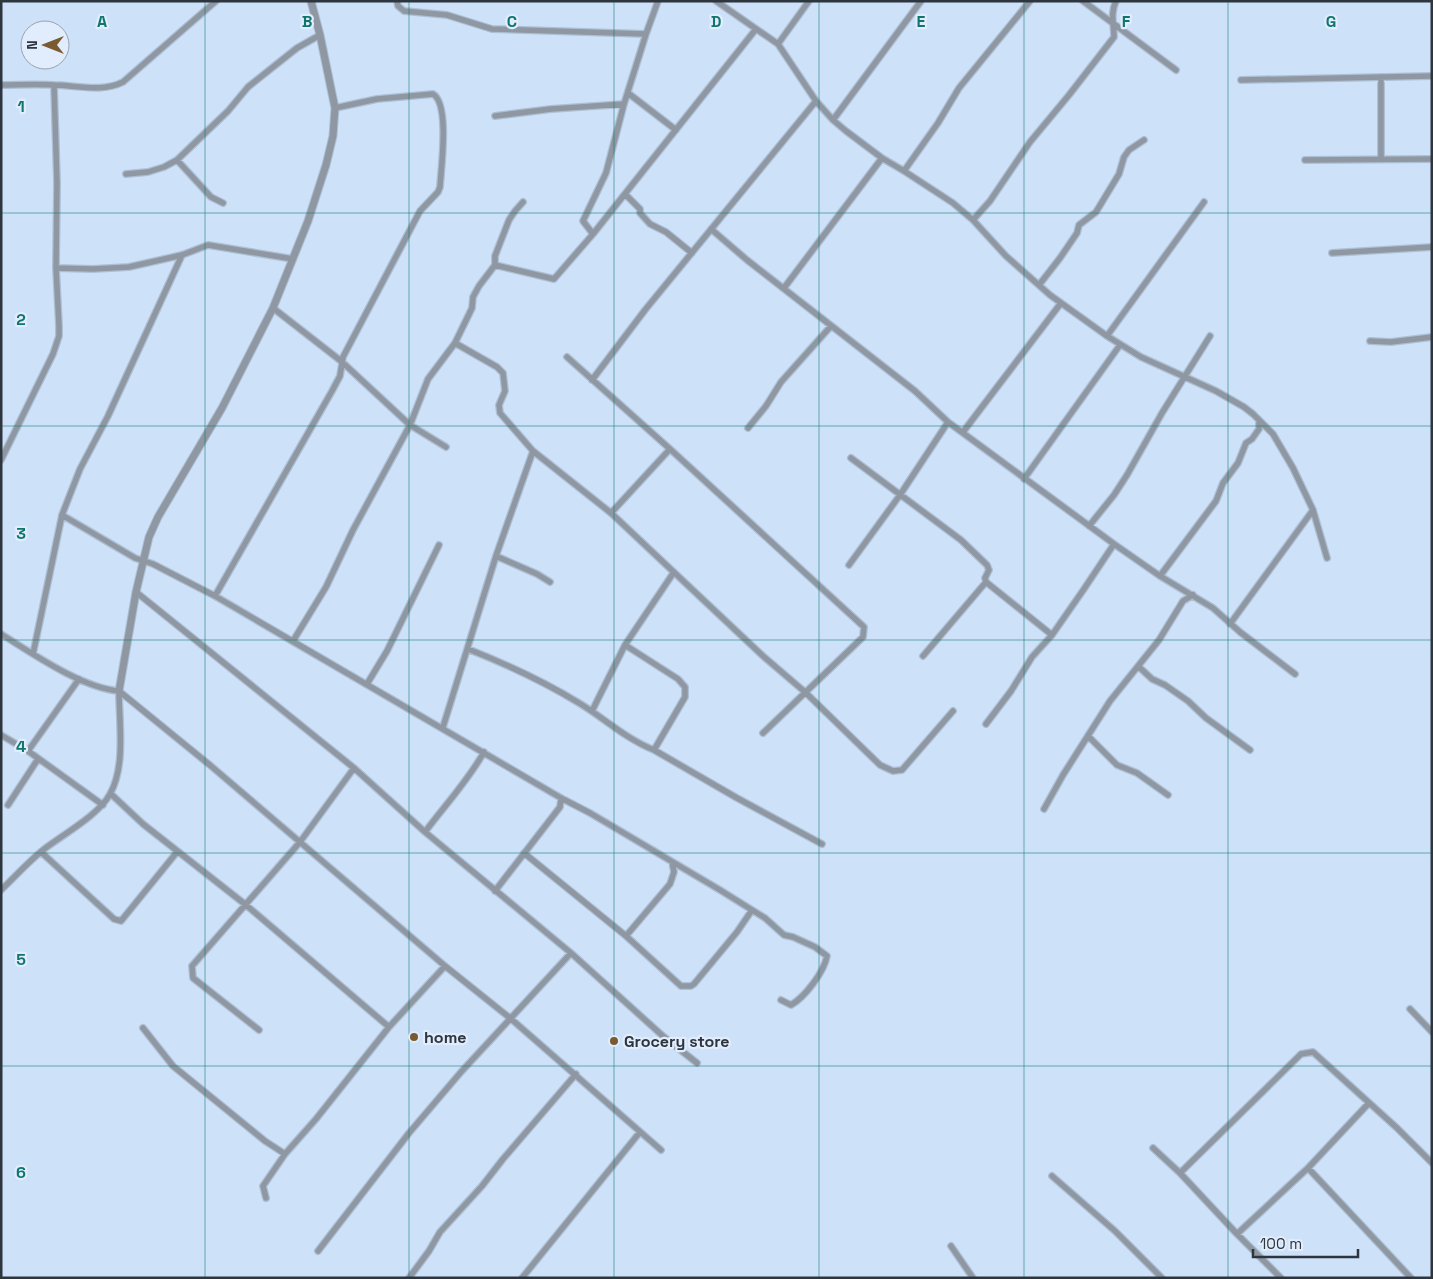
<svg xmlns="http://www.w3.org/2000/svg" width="1433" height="1279" font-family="'Space Grotesk',sans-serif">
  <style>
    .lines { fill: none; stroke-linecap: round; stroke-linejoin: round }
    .minor-casing { stroke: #adbfd4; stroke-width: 8 }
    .tertiary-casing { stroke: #adbfd4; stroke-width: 9 }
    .minor { stroke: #8f98a2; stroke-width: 5.5 }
    .tertiary { stroke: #8f98a2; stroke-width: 7 }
    .grid { fill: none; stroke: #0f766e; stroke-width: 1; stroke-opacity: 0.55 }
    .poi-dot { fill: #7a5a30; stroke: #e1edfc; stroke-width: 2 }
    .labels { text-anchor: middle; stroke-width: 4.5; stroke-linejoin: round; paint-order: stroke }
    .poi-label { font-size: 16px; font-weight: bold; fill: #2d353e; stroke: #e1edfc; text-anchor: start }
    .grid-label { font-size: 16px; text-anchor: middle; font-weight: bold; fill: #0f766e; stroke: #e1edfc; stroke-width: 4.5; stroke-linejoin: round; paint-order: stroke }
  </style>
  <rect width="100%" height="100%" fill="#cde1f9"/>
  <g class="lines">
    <g class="minor-casing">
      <path id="minor" d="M397 1 398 6 404 11 447 15 492 29 646 34
        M716 1 778 44 816 101 833 120 846 131 882 158 904 171 953 203 973 220 1006 256 1050 295 1107 336 1141 357 1216 391 1244 407 1253 414 1273 434 1293 468 1313 510 1327 558
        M1083 1 1176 70
        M778 44 809 1
        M1241 80 1432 76
        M1 85C18 85 36 84 53 85 76 85 101 93 123 82L216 1
        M628 93 676 130
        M495 116 551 109 624 104
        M833 120 921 1
        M1381 159V77
        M177 160 211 197 223 203
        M1305 160 1432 159
        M904 171 938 123 959 88 1030 1
        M126 174 148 172 164 167 177 160 228 111 248 87 297 48 320 35
        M625 194 640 209V213L650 224 666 232 692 253
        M973 220 990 201 1030 142 1069 95 1114 37C1114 24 1110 14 1116 1
        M711 229 747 260 915 391 948 422 1114 544 1160 576 1213 608 1240 632 1295 674
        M593 234 583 221 606 173 624 104 646 34 658 1
        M1332 253 1432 247
        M495 265 554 279 593 234 756 29
        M56 268 93 269 129 267 182 255 208 245 293 259
        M1039 285 1060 258 1077 233 1079 225 1096 212 1119 174 1124 157 1129 150 1144 140
        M784 288 882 158
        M273 308 341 361 410 425 446 447
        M1107 336 1204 202
        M1370 341 1391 342 1432 337
        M455 343 497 367 503 373 505 391 499 405 500 413 533 451 611 513 763 656 805 692 880 765 893 771 902 770 953 711
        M567 357 670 449 864 627 863 637 763 733
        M592 380 645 310 816 101
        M748 428 766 406 781 382 831 326
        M963 432 1061 303
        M851 458 961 540 987 565 989 570 985 578 986 582 1052 635
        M1 460 53 354 59 336V326L56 268 57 183 54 85
        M1024 479 1120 345
        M611 513 670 449
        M62 515 135 558 153 564 215 596 561 798 590 813 720 890 765 918 784 935 793 937 815 947 827 956C824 972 805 997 791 1005L781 1000
        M1089 526 1114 495 1127 475 1162 413 1210 336
        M496 556 537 574 550 582
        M849 565 900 495 948 422
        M1160 576 1216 501 1223 483 1238 463 1246 443 1252 439 1259 429V420
        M136 592 354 768 425 832 571 953 664 1037 697 1063
        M215 596 332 391 340 376 343 357 420 211 438 192 440 187C441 169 450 104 433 94L377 99 335 108
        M1230 624 1313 510
        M1 634C33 654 82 688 119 691L211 766 445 966 510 1018 661 1150
        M293 641 326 587 353 530 410 425 428 379 455 343 472 308 473 297 479 286 495 265V256L509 220 515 211 523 202
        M625 645 678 679 685 687V697L654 750
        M468 649C506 664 543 681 579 703 604 718 626 739 654 750L737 798 822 844
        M33 654 62 515 80 469 108 416 182 255
        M923 656 986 582
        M1139 667 1152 679 1165 685 1188 701 1206 718 1250 750
        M367 684 387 651 439 545
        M592 711 625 645 674 572
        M986 724 1011 691 1032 657 1052 635 1084 589 1114 544
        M443 727 496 556 533 451
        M1 735 28 751 103 805
        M1088 736 1117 765 1137 773 1168 795
        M28 751 79 679
        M111 794 143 824 246 905 389 1027
        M8 805 38 759
        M1044 809 1063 775 1110 701 1159 640 1183 601 1193 595
        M425 832C445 805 468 781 484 752
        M41 852 114 919 121 921 177 852
        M524 853 626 936 681 986H691L694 984 737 932 752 910
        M1 890C15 877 28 862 43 850 62 835 99 815 110 794 126 766 119 722 119 691
        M495 891 560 807 561 798
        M626 936 670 884 674 872 672 862
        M1410 1009 1432 1032
        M143 1028 173 1066 265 1141 285 1154
        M259 1030 193 978 192 966 300 842 354 768
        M1153 1148 1180 1173
        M1308 1168 1411 1278
        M1052 1176 1115 1231 1162 1278
        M266 1198 263 1186 285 1154 316 1119 389 1027 445 966
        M1237 1234 1308 1168 1369 1103
        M951 1246 973 1278
        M318 1251 409 1133 461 1072 571 953
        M409 1278 429 1251 440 1232 482 1186 503 1159 576 1074
        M522 1278 640 1132
        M1281 1278 1237 1234 1180 1173 1301 1054 1313 1052 1397 1128 1432 1163"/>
    </g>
    <g class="tertiary-casing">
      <path id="tertiary" d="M119 691 136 592 149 537 158 517 222 408 273 308 308 221 326 165 333 136 335 108 320 35 311 1"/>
    </g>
    <use href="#minor" class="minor"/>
    <use href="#tertiary" class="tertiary"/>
  </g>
  <path class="grid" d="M205 1V1278M409 1V1278M614 1V1278M819 1V1278M1024 1V1278M1228 1V1278M1 213H1432M1 426H1432M1 640H1432M1 853H1432M1 1066H1432"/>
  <g class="poi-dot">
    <circle cx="414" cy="1037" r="5"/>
    <circle cx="614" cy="1041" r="5"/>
  </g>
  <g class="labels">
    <g class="poi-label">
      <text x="424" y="1043">home</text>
      <text x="624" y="1047">Grocery store</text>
    </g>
  </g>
  <g class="grid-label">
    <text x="102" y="27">A</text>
    <text x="307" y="27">B</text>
    <text x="512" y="27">C</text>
    <text x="716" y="27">D</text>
    <text x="921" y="27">E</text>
    <text x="1126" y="27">F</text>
    <text x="1331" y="27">G</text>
    <text x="21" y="112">1</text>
    <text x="21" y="325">2</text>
    <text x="21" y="539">3</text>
    <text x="21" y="752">4</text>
    <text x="21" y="965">5</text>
    <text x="21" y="1178">6</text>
  </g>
  <rect width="1433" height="1279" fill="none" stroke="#2d353e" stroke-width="5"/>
  <g transform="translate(45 45) rotate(270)"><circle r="24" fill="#e1edfc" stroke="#99a3b0"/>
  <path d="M0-4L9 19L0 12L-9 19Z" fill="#7a5a30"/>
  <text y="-8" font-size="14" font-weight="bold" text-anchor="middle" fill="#2d353e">N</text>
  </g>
  <path d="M1253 1249v8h105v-8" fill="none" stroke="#2d353e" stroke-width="2.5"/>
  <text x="1260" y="1249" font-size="15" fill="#2d353e" stroke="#e1edfc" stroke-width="4" paint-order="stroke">100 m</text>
</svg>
